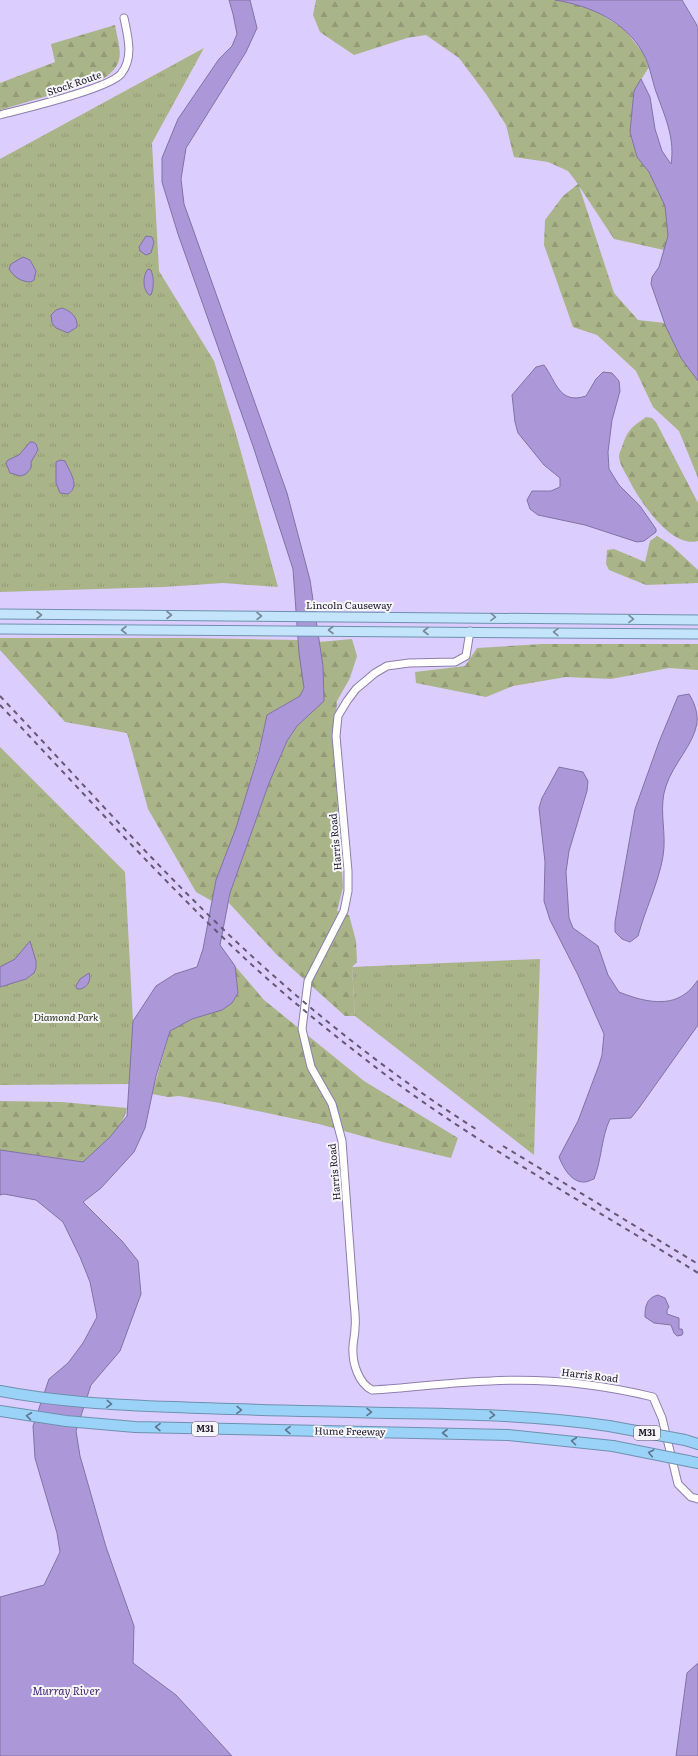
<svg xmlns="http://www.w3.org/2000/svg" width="698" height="1756" font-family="Literata,serif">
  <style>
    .grass { fill: url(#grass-tufts) }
    .forest { fill: url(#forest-firs) }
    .water { fill: #ac98d8; stroke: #8172a4 }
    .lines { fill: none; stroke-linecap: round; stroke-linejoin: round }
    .minor-casing { stroke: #8d7fac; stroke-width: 9 }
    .major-casing { stroke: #6f91af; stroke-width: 11 }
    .highway-casing { stroke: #6f91af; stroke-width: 12 }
    .minor { stroke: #fff; stroke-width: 7 }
    .major { stroke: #c3e4fa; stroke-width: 9 }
    .highway { stroke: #9bd2f7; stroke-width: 10 }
    .rail { stroke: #625976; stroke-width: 2; stroke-dasharray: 5 5; stroke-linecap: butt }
    .highway-bridge-casing { stroke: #6f91af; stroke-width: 12; stroke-linecap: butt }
    .highway-bridge { stroke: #9bd2f7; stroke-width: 10 }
    .oneway { stroke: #79889c }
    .oneway2 { stroke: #5c7590 }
    .labels { text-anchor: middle; stroke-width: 4; stroke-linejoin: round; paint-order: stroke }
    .shield { fill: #f7f6fb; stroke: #5f5b69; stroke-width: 1 }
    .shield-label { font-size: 9px; font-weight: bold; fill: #1e182a }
    .street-label { font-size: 10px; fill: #1e182a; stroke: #f7f6fb }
    .park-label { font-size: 10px; font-style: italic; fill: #292f11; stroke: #f7f6fb }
    .water-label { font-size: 11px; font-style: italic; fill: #452772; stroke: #f7f6fb }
  </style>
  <defs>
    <pattern id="grass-tufts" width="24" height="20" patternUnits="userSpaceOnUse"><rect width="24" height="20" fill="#aab489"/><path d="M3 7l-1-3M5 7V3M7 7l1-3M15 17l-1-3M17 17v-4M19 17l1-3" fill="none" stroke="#929a76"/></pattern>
    <pattern id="forest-firs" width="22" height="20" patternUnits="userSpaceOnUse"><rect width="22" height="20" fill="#aab489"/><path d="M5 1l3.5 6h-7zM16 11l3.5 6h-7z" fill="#929a76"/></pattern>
  </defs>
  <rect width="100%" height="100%" fill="#dbcdfe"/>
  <path class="grass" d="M204 48 152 143 159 271 214 361 236 434 278 587 223 583 164 587 0 592V159Z
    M0 747 125 872 133 1021 129 1084 0 1085Z
    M540 959 534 1155 355 1016 352 967Z"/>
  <path class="forest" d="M316 0H555L568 2 594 10 624 29 643 53 649 67 634 91 630 132 637 157 649 172 666 206 668 236 664 250 614 239 579 186 614 293 638 320 665 323 681 358 698 381V478L679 431 653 407 636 371 597 335 573 327 544 245 545 220 563 196 578 184 568 171 548 162 514 157 506 125 486 94 459 58 426 35 407 38 354 55 320 32 313 15Z
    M115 25C120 52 127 64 101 80L0 110V83L55 62 51 44Z
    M646 417 652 418 656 422 698 503V541C670 549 637 497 627 476 624 471 619 462 619 456 619 453 621 450 622 447 628 429 631 428 646 417Z
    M657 536 671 545 698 570V583L646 585 609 570 606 564 607 550 614 549 645 562 650 541Z
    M0 638H191L298 640 304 688 300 696 267 715C259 752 248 790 237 826 228 853 217 874 212 901L196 892 148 809 127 733 65 722 0 650Z
    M352 639 357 656 350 678 337 701 334 751 343 887 337 911 349 915 356 941 357 962 352 967 355 1016H345L276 954 229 903 230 893 269 783 287 741 297 726 323 701V666L319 642Z
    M543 644H698V670L669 668 611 679 566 677 513 686 486 697 416 683 415 672 465 666 477 648Z
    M235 966 264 1000 364 1081 458 1138 451 1158 383 1142 319 1124 220 1103 179 1096 168 1097 152 1094 170 1031 192 1019 222 1010 238 993Z
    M0 1101 62 1102 127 1108C122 1131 100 1147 83 1162L0 1150Z"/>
  <path class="water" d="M229 0H250L257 28 246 52 186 148 181 179 184 204 287 493 310 580 323 666 324 701 297 726 287 741 269 783 230 893 220 945 235 966 238 993 232 1003 222 1010 192 1019 170 1031 156 1076 145 1128 134 1152 101 1188 83 1202 122 1241 138 1261 141 1294 120 1351 91 1385 76 1431 80 1456 106 1547 134 1626 133 1663 176 1695 232 1756H0V1597L44 1585 60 1552 57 1533 35 1458 33 1426 49 1379 68 1363 83 1343 97 1317 90 1282 80 1257 63 1222 36 1200 4 1194 0 1195V1150L83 1162 110 1137 127 1116 133 1021 156 986 175 974 197 967 203 949 216 880 236 828 258 756 267 715 300 696 304 688 299 653 293 569 253 446 178 234 162 182V158L178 119 219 59 232 46 237 34 233 14Z
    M555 0H682L698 27V381L681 358 666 327 651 284 652 277 659 267 668 236 665 206 649 172 637 157 630 132 634 91 641 79 650 97 655 129 662 151 671 164C675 140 666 119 658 97 652 83 651 67 643 53 625 21 591 6 555 0Z
    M146 236 152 237 154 242 151 253 146 255 140 251 139 247Z
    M23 257 30 260 36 271 34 280 31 282C21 282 14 277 9 269L11 264Z
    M148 269 151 270C154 278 154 287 151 295H149C143 290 142 276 148 269Z
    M62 308C71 311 78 317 77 327L68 333 56 328 52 323 51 315 56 310Z
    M544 365C556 381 559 405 586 396L596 379 603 372 612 373 619 381 620 391 612 420 608 452 609 469 619 485 640 506 656 529V532L644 541 637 542 585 525 538 515 530 509 527 500 532 491H551L560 487V478L544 465 518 433 515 422 512 395 536 367Z
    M30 442H33L36 444 38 450 31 462V468L26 474 21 476 10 473 6 463 8 460 19 455Z
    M60 460 65 461C69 471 81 486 68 494L60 493 56 483V462Z
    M689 694C694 702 698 712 697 723 694 744 673 764 666 786 659 806 665 826 664 847 663 871 648 903 641 926L638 936 630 942 622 939 615 932V922L635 809 659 742 678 696Z
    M559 767 583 772 588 781 587 791 569 851 566 872 569 918 573 928 598 946 608 975 619 992C639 1000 666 1008 685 994 690 991 694 985 698 980V1025L639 1108 631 1118 610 1119C601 1138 602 1159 594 1179 591 1180 587 1182 585 1182 571 1183 563 1167 559 1157L578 1121 599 1065 602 1055 604 1034 578 975 550 920 544 901 545 862 539 808 542 798Z
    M30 941 36 961V968L34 973 26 979 0 987V967L15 959Z
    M89 973C92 981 86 990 77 989L76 986 80 979Z
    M658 1295 665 1298 669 1307 667 1310V1314L679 1318V1329H682L683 1333 682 1335 677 1336 674 1333 671 1325 654 1323 645 1317C645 1307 646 1298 658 1295Z
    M698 1663V1756H676L687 1673Z"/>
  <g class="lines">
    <g class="minor-casing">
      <path id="minor" d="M0 115C23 109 108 89 121 74 134 58 128 37 124 18
        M470 631 466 656 455 662 409 663 387 666 375 673 356 689 347 701 338 716 336 736 348 871V891L344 911 308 981 302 1029 311 1067 332 1104 342 1141 354 1303C355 1312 356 1320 355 1328 355 1335 353 1341 353 1347 352 1362 358 1383 372 1390 411 1388 451 1382 490 1381 545 1378 600 1384 653 1397L662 1418 678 1484 691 1497 698 1499"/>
    </g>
    <g class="major-casing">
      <path id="major" d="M0 614 698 620
        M0 629 698 634"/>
    </g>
    <g class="highway-casing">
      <path id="highway" d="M0 1391C57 1402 116 1405 174 1407 246 1410 317 1411 389 1413 463 1414 536 1415 609 1426
        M0 1411 66 1421 135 1427 508 1435 613 1446
        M685 1440 698 1444
        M688 1461 698 1463"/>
    </g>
    <use href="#minor" class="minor"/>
    <use href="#major" class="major"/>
    <use href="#highway" class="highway"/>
    <path class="rail" d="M0 696C80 780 157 868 242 947 315 1015 395 1078 479 1131
      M0 705C78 787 154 872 237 951 277 989 321 1025 365 1059 469 1141 587 1203 698 1273
      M503 1146 698 1264"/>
    <g class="highway-bridge-casing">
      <path id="highway-bridge" d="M609 1426 685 1440
        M613 1446 688 1461"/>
    </g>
    <use href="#highway-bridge" class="highway-bridge"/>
  </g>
  <defs><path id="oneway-chevron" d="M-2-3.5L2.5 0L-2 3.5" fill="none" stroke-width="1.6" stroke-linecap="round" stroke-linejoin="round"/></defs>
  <g class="oneway">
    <use href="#oneway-chevron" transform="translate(39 615)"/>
    <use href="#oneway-chevron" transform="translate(169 615)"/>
    <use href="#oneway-chevron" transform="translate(259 616)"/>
    <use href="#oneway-chevron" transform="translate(493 617) rotate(1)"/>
    <use href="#oneway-chevron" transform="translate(631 619) rotate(1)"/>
    <use href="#oneway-chevron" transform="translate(124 630) rotate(-180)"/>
    <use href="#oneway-chevron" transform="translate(331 630) rotate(-180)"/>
    <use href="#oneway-chevron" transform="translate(426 631) rotate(-180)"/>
    <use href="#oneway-chevron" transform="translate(556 632) rotate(-179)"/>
  </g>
  <g class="oneway2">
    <use href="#oneway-chevron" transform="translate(109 1404) rotate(4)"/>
    <use href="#oneway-chevron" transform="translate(239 1410) rotate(2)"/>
    <use href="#oneway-chevron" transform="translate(369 1412) rotate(1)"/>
    <use href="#oneway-chevron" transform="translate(492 1415) rotate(3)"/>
    <use href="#oneway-chevron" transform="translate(29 1416) rotate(-172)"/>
    <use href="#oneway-chevron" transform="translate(158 1427) rotate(-179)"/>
    <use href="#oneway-chevron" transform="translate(288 1430) rotate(-179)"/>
    <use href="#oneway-chevron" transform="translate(445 1433) rotate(-180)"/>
    <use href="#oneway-chevron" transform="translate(574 1441) rotate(-173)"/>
    <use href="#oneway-chevron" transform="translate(651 1453) rotate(-169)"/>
  </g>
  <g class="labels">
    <g class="shield">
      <rect x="192" y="1422" width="26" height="14" rx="3"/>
      <rect x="634" y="1426" width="26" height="14" rx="3"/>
    </g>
    <g class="shield-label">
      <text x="205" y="1432">M31</text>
      <text x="647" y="1436">M31</text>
    </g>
    <g class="street-label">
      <text transform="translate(74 83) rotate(-19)" y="4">Stock Route</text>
      <text x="349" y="609">Lincoln Causeway</text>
      <text transform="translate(335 842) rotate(-95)" y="4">Harris Road</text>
      <text transform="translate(334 1172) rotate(-95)" y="4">Harris Road</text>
      <text transform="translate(590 1375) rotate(7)" y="4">Harris Road</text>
      <text transform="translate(350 1431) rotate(1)" y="4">Hume Freeway</text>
    </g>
    <g class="park-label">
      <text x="66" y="1021">Diamond Park</text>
    </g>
    <g class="water-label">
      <text x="66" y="1695">Murray River</text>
    </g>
  </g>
</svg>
